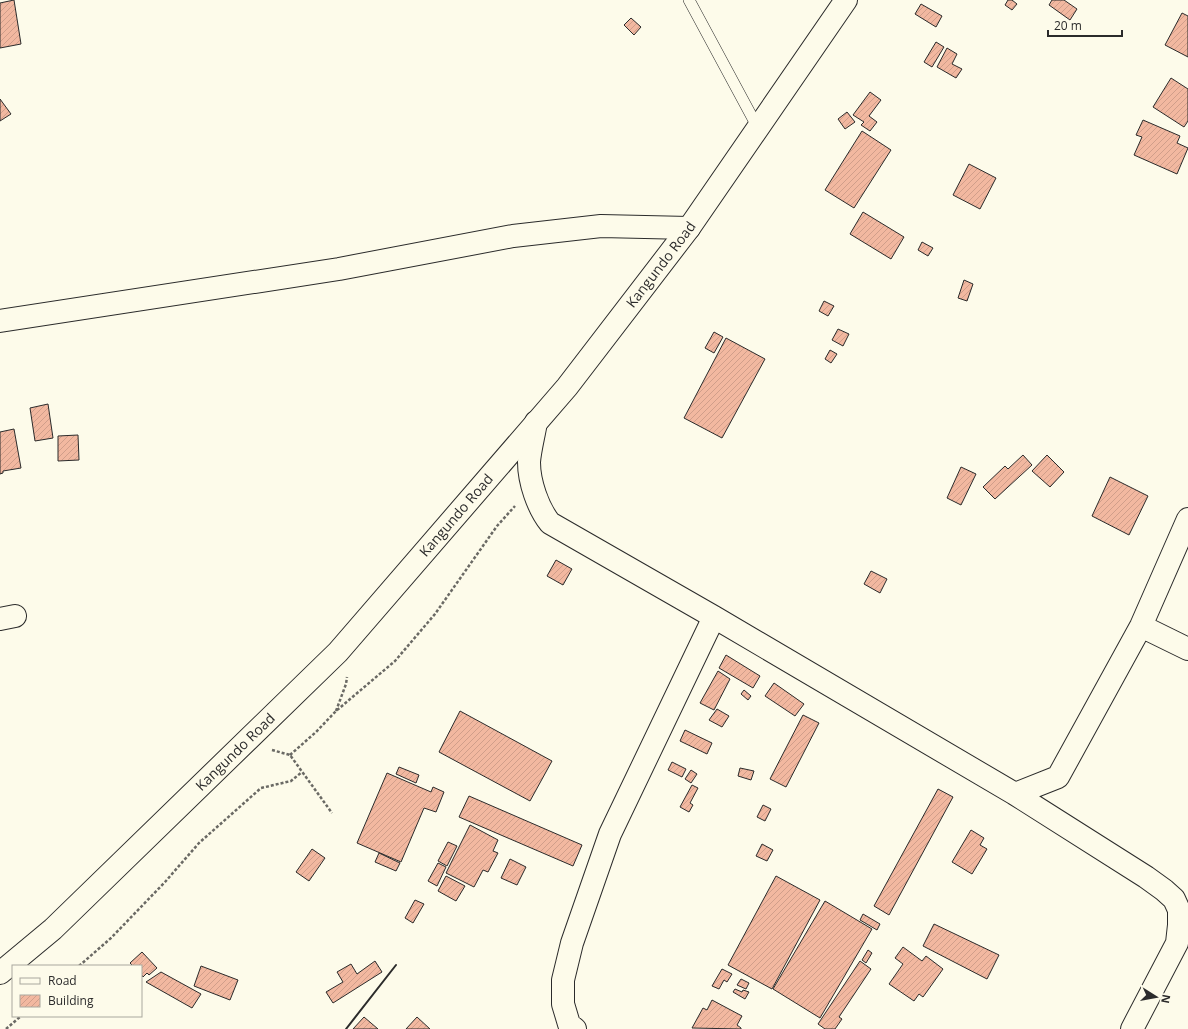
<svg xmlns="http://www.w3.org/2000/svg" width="1188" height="1029" font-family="'Open Sans',sans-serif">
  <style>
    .building { fill: url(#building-hatch); stroke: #2b2b2b }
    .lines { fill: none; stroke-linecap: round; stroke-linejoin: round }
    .service-casing { stroke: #2b2b2b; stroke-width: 12 }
    .minor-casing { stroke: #2b2b2b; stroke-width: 24 }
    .trunk-casing { stroke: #2b2b2b; stroke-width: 24 }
    .path { stroke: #6a6964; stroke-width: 2.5; stroke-dasharray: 3 2; stroke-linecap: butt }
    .service { stroke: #fdfbea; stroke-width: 11 }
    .minor { stroke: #fdfbea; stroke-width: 22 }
    .trunk { stroke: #fdfbea; stroke-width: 22 }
    .wall { stroke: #2b2b2b; stroke-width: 2 }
    .labels { text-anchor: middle; stroke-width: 3; stroke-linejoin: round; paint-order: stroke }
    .street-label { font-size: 14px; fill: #2b2b2b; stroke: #fdfbea }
  </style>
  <defs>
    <pattern id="building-hatch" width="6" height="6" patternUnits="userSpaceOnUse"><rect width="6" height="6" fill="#f2b8a0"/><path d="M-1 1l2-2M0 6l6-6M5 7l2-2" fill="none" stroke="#d09e8a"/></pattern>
  </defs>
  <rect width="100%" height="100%" fill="#fdfbea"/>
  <path class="building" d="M14 0 21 44 0 48V3Z
    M1008 0H1012L1017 4 1012 10 1005 5Z
    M1052 0H1064L1077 9 1070 20 1049 5Z
    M921 4 942 16 936 27 915 14Z
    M1182 13 1188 16V57L1165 45Z
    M631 18 641 27 634 35 624 25Z
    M936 42 944 47 932 67 924 62Z
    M947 48 957 54 952 64 962 69 956 78 937 67Z
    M1171 78 1188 89V121L1184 127 1153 107Z
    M870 92 881 100 869 116 877 122 870 131 861 125 864 122 853 115Z
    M0 99 11 114 0 121Z
    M847 112 855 122 845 129 838 119Z
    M1143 120 1180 136 1177 143 1188 148 1177 174 1134 155 1142 137 1136 135Z
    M862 131 891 150 854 208 825 190Z
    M969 164 996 178 980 209 953 195Z
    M863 212 904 237 891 259 850 234Z
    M922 242 933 248 928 256 918 250Z
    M964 280 973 284 967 301 958 298Z
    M824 301 834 306 828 316 819 311Z
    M838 329 849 334 843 346 832 340Z
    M714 332 723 337 714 353 705 348Z
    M726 338 765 359 722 438 684 418Z
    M830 350 837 354 831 363 825 359Z
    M48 404 53 438 35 441 30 408Z
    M14 429 21 468 3 471V473L0 474V432Z
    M78 435 79 460 58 461V436Z
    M1023 455 1032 465 995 499 983 487 1005 466 1008 469Z
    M1047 455 1064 472 1050 487 1032 471Z
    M961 467 976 474 961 505 947 498Z
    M1110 477 1148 496 1129 535 1092 516Z
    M556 560 572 569 563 585 547 576Z
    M871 571 887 579 880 593 864 584Z
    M726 655 760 676 753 688 719 668Z
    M718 671 730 679 714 710 700 703Z
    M774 683 804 704 795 716 765 696Z
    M744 690 751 696 748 700 741 694Z
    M717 709 729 716 722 727 709 720Z
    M460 711 552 761 530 801 439 752Z
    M803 715 819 723 786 787 770 779Z
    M685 730 712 743 707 754 680 741Z
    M672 762 686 769 682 777 668 770Z
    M399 767 419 775 416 783 396 774Z
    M740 768 754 771 751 780 738 776Z
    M691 770 697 774 691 783 685 779Z
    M387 773 431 792 433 787 444 792 436 812 424 808 401 862 357 843Z
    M692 785 698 788 690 803 693 805 689 812 680 807Z
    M938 789 953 797 889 915 874 906Z
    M469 796 582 845 573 866 459 817Z
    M763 805 771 809 765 821 757 817Z
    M470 825 498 840 493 851 498 853 488 872 483 870 474 887 446 873Z
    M971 830 984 838 980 845 987 849 972 874 952 862Z
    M448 842 457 846 447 866 438 861Z
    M762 844 773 850 767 861 756 856Z
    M312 849 325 858 309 881 296 872Z
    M379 853 400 863 396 871 375 862Z
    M510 859 526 867 517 885 501 878Z
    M438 863 446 867 437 886 428 881Z
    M446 876 465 886 456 901 438 891Z
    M776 876 820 900 772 989 728 965Z
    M415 900 424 904 413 923 405 918Z
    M825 901 872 929 820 1018 773 989Z
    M863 914 880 924 877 930 860 920Z
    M934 924 999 955 987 979 923 946Z
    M903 947 922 961 926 956 943 969 923 997 919 994 914 1001 889 984 903 964 895 958Z
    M868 950 872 953 866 963 862 960Z
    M142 952 157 968 149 975 147 973 143 977 141 974V966H133L130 963Z
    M375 961 382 972 333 1003 326 992 343 982 337 972 351 964 357 974Z
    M860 961 871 969 839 1017 842 1019 835 1029H825L818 1024Z
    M201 966 238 980 230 1000 194 986Z
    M722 969 732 974 727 982 724 980 719 989 712 986Z
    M161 972 201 994 192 1008 146 982Z
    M741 979 749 983 746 989 737 985Z
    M735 989 742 992 743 990 749 992 745 999 733 992Z
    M712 1000 742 1016 737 1025 741 1028V1029L692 1028 703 1008 707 1010Z
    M364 1017 378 1029H353Z
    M417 1017 430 1029H406Z"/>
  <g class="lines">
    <g class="service-casing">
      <path id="service" d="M689 0 758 128"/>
    </g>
    <g class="minor-casing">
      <path id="minor" d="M0 321 339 269 513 236 601 226 689 228
        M536 422C534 435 530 449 529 462 529 482 538 508 550 523L714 617 1015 794 1146 877 1164 890 1174 899 1179 910V925L1177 943 1132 1029
        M0 619 15 616
        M1141 626 1188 649
        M1015 794 1058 777 1141 626 1188 519
        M575 1029 569 1024 563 1004V980L572 943 610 834 714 617"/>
    </g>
    <g class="trunk-casing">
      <g id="trunk">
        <path id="s1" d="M0 973 53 929 338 652 567 387 689 228 846 0"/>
      </g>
    </g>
    <path class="path" d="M336 711 346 684 347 677
      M272 750 290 755 332 813
      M290 755 316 732 336 711 395 661 435 614 497 526 515 506
      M79 966 111 938 165 882 199 843 261 788 291 781 302 772
      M6 1029 21 1016"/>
    <use href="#service" class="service"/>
    <use href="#minor" class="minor"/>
    <use href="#trunk" class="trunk"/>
    <path class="wall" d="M346 1029 396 965"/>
  </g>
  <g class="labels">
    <g class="street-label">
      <text dy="5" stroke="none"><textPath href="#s1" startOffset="971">Kangundo Road</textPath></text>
      <text dy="5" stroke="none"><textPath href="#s1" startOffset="647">Kangundo Road</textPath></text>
      <text dy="5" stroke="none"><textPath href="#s1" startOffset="323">Kangundo Road</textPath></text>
    </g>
  </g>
  <rect x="12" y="965" width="130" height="52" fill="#fdfbea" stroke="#a9a89e"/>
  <rect x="20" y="978" width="20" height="6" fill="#fdfbea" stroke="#a9a89e"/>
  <text x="48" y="985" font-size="12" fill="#2b2b2b">Road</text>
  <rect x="20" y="995" width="20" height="12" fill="url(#building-hatch)" stroke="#a9a89e"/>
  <text x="48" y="1005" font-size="12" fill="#2b2b2b">Building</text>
  <g transform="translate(1156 997) rotate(101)" stroke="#fdfbea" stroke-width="3" paint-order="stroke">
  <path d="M0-3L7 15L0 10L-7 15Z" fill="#2b2b2b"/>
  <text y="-6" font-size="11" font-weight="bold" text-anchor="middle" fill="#2b2b2b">N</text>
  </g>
  <path d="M1048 30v6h74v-6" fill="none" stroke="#2b2b2b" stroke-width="2"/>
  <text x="1054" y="30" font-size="12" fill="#2b2b2b" stroke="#fdfbea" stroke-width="3" paint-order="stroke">20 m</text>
</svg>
